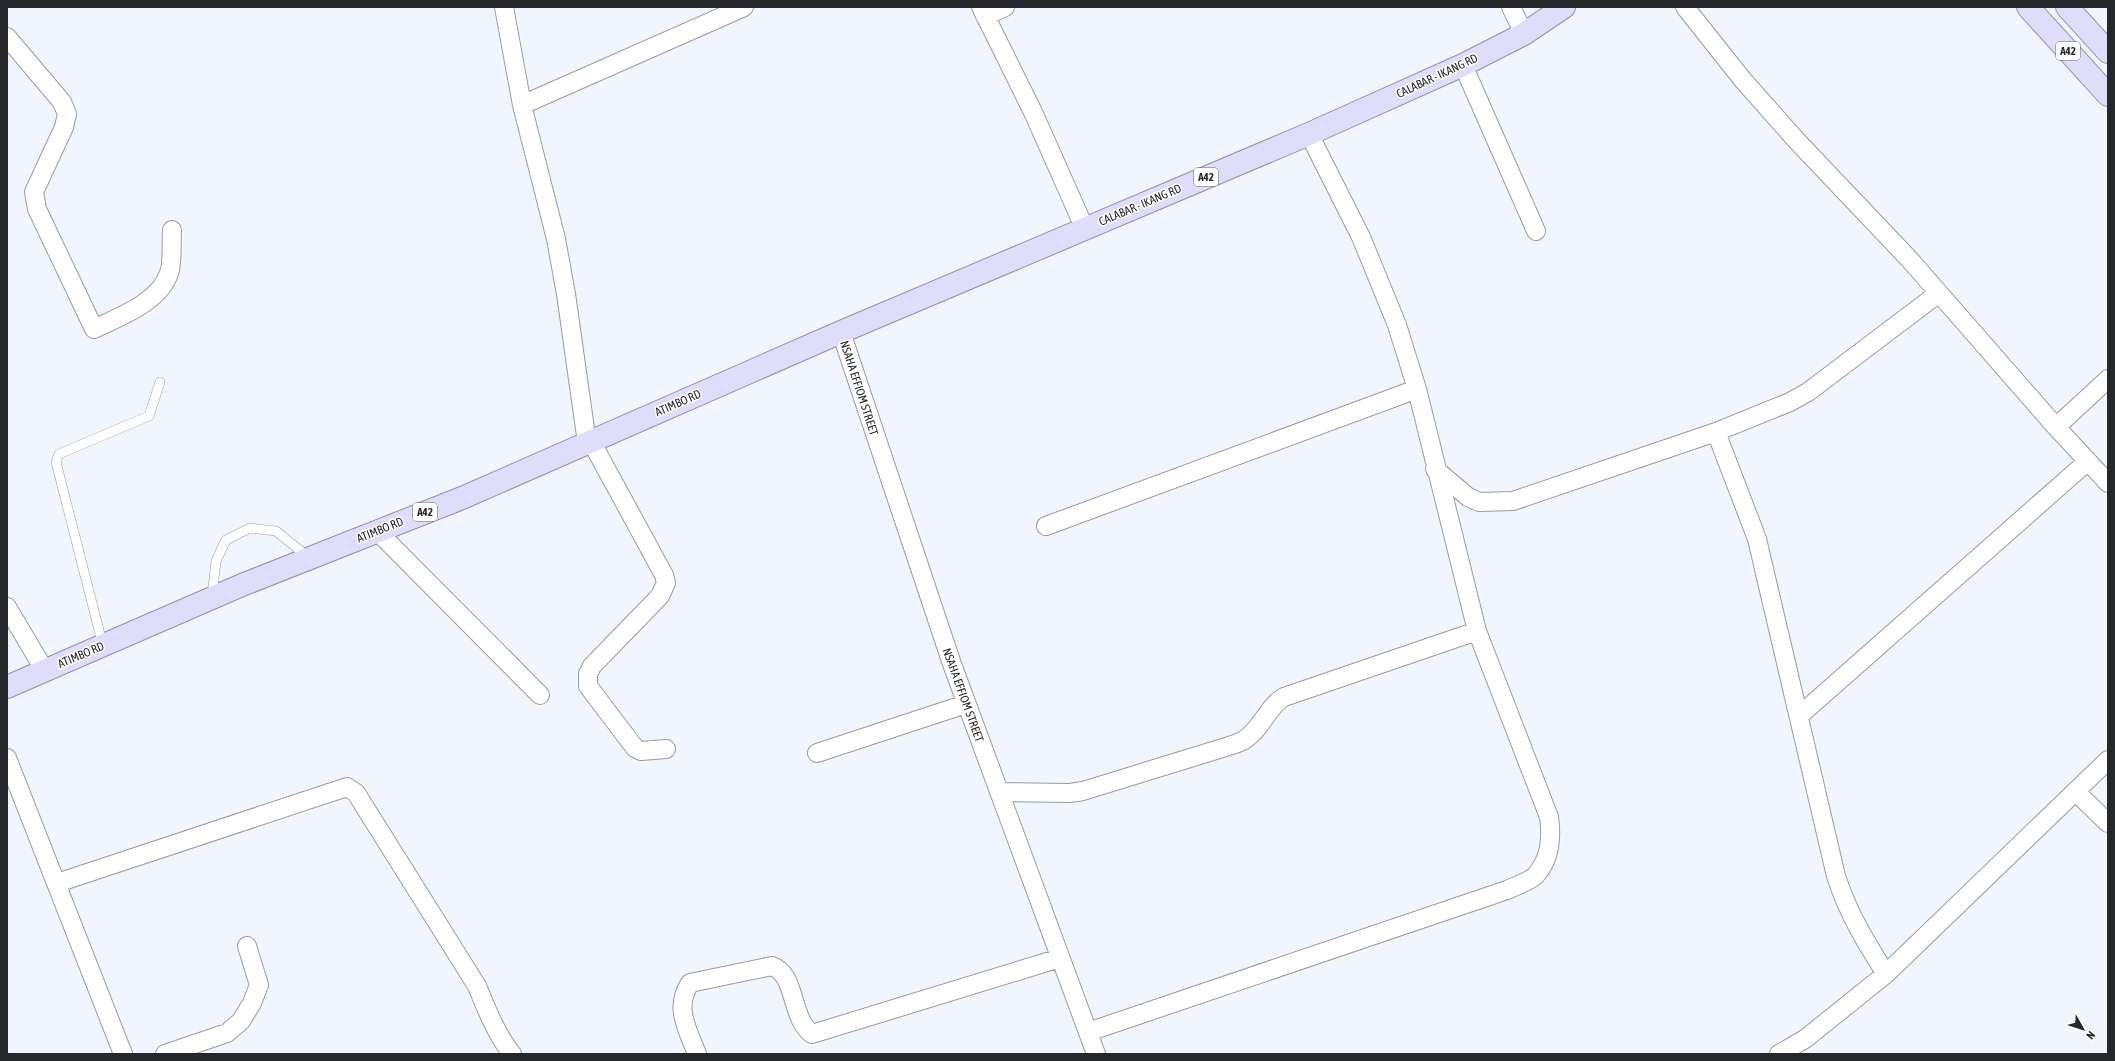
<svg xmlns="http://www.w3.org/2000/svg" width="2115" height="1061" font-family="'Asap Condensed',sans-serif">
  <style>
    .lines { fill: none; stroke-linecap: round; stroke-linejoin: round }
    .lane-casing { stroke: #979ba4; stroke-width: 10 }
    .street-casing { stroke: #979ba4; stroke-width: 20 }
    .primary-casing { stroke: #928eb0; stroke-width: 24 }
    .lane { stroke: #fff; stroke-width: 9 }
    .street { stroke: #fff; stroke-width: 18 }
    .primary { stroke: #e0ddfa; stroke-width: 22 }
    .labels { text-anchor: middle; stroke-width: 3; stroke-linejoin: round; paint-order: stroke }
    .shield { fill: #fff; stroke: #67686b; stroke-width: 1 }
    .shield-label { font-size: 11px; font-weight: bold; fill: #26272b }
    .street-label { font-size: 12px; fill: #26272b; stroke: #fff }
  </style>
  <rect width="100%" height="100%" fill="#f0f5fe"/>
  <g class="lines">
    <g class="lane-casing">
      <path id="lane" d="M212 597 216 561 226 540 250 528 276 531 308 557
        M103 646 56 462 59 454 149 416 160 382"/>
    </g>
    <g class="street-casing">
      <path id="street" d="M504 7 522 105 556 239 566 294 587 443
        M981 7 1033 112 1085 229
        M1511 7 1524 34
        M1685 7 1742 79 1796 140 1910 260 2056 427 2108 483
        M985 16 1005 7
        M7 37 62 102 67 114 64 127 34 192 37 209 94 329C119 317 160 302 169 273 173 263 171 242 172 230
        M1463 65 1536 231
        M522 105 744 7
        M841 332 952 664 1096 1054
        M2056 427 2108 379
        M1716 432 1757 539 1836 876C1848 913 1865 941 1886 974
        M591 441 664 575 666 583 660 596 592 666 588 674V686L635 748 641 751 666 749
        M1435 469 1468 497 1479 502 1513 501 1716 432 1790 402 1808 392 1939 293
        M1046 526 1417 389
        M377 531 540 695
        M7 607 45 671
        M1800 715 2088 461
        M817 753 966 704
        M7 758 123 1054
        M999 792 1070 793 1083 791 1229 746C1234 744 1240 743 1244 740 1261 730 1267 707 1284 697L1477 631
        M2076 792 2108 823
        M57 883 347 787 356 793 477 986C487 1010 496 1034 512 1054
        M1088 1032 1507 890C1515 886 1528 882 1535 876 1550 860 1552 838 1549 817L1477 631 1417 389 1397 325 1361 237 1309 134
        M165 1054 227 1033 241 1021 252 1003 259 985 247 946
        M697 1054C687 1028 674 1008 690 983L772 966C797 975 790 1018 812 1034L1060 958
        M1779 1054 1805 1039 1886 974 2108 760"/>
    </g>
    <g class="primary-casing">
      <path id="primary" d="M2028 7 2108 95
        M2067 7 2108 52
        M7 687 242 585 462 498 841 332 1309 134 1463 65 1524 34 1564 7"/>
    </g>
    <use href="#lane" class="lane"/>
    <use href="#street" class="street"/>
    <use href="#primary" class="primary"/>
  </g>
  <g class="labels">
    <g class="shield">
      <rect x="2056" y="42" width="24" height="18" rx="3"/>
      <rect x="1194" y="168" width="24" height="18" rx="3"/>
      <rect x="413" y="503" width="24" height="18" rx="3"/>
    </g>
    <g class="shield-label">
      <text x="2068" y="55">A42</text>
      <text x="1206" y="181">A42</text>
      <text x="425" y="516">A42</text>
    </g>
    <g class="street-label">
      <text transform="translate(1437 76) rotate(-25)" y="4">CALABAR - IKANG RD</text>
      <text transform="translate(1140 205) rotate(-23)" y="4">CALABAR - IKANG RD</text>
      <text transform="translate(859 388) rotate(72)" y="4">NSAHA EFFIOM STREET</text>
      <text transform="translate(678 403) rotate(-24)" y="4">ATIMBO RD</text>
      <text transform="translate(380 530) rotate(-22)" y="4">ATIMBO RD</text>
      <text transform="translate(81 655) rotate(-23)" y="4">ATIMBO RD</text>
      <text transform="translate(963 695) rotate(70)" y="4">NSAHA EFFIOM STREET</text>
    </g>
  </g>
  <rect width="2115" height="1061" fill="none" stroke="#26272b" stroke-width="16"/>
  <g transform="translate(2083 1029) rotate(129)" stroke="#ffffff" stroke-width="3" paint-order="stroke">
  <path d="M0-3L7 15L0 10L-7 15Z" fill="#26272b"/>
  <text y="-6" font-size="11" font-weight="bold" text-anchor="middle" fill="#26272b">N</text>
  </g>
</svg>
